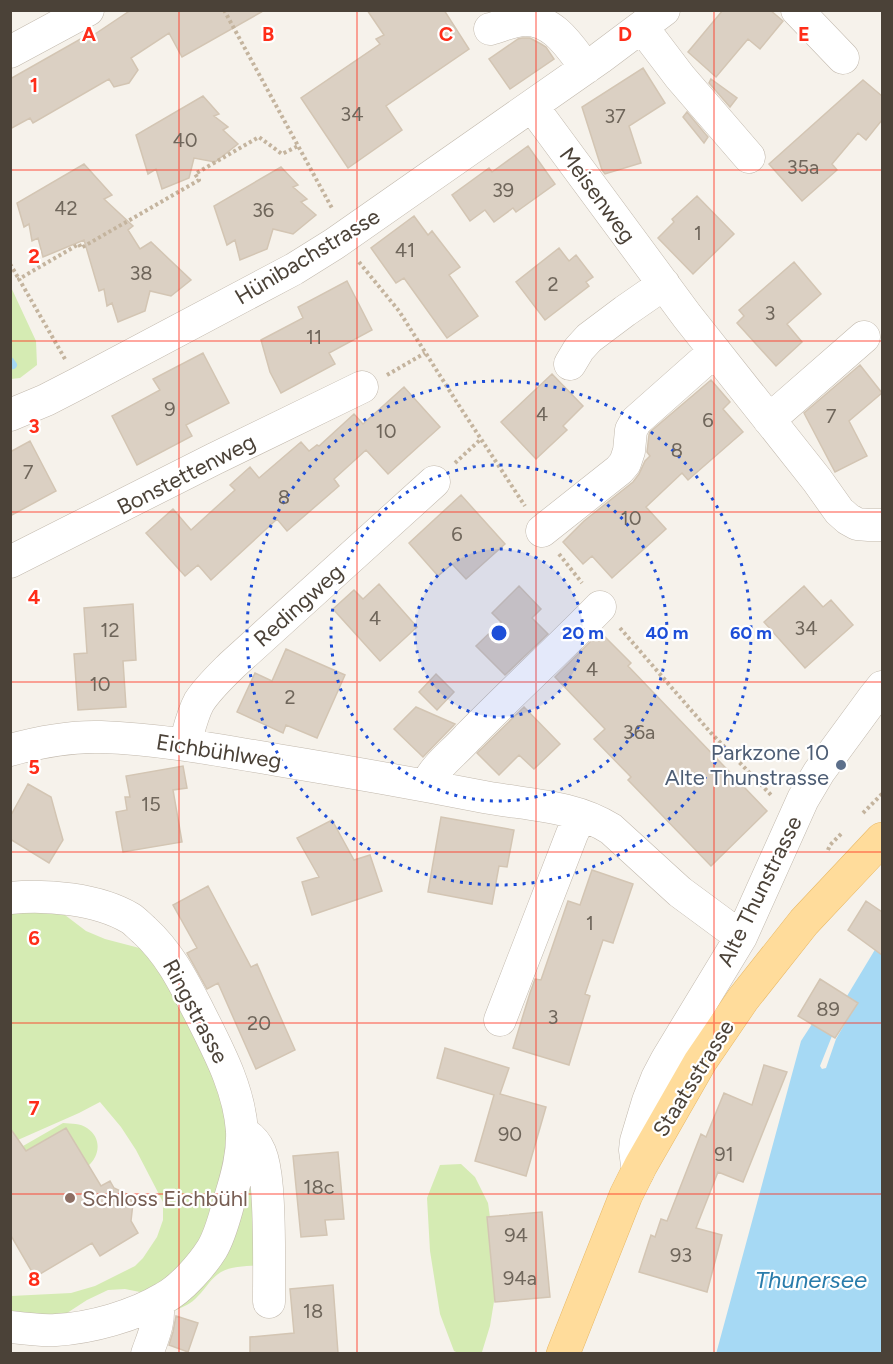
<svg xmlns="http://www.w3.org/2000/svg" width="893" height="1364" font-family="Figtree,sans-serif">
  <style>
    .green { fill: #d5ebb3 }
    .water { fill: #a6d9f4 }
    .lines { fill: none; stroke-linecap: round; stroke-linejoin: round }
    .stream { stroke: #a6d9f4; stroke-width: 8 }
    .building { fill: #dbd0c3; stroke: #d3c5b3; stroke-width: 1.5 }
    .minor-casing { stroke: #c2b9ad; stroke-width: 33 }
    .major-casing { stroke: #e9b966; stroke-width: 34 }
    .path { stroke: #c4b49e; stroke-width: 4; stroke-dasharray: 3 3; stroke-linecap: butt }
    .minor { stroke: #fff; stroke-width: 32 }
    .major { stroke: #ffdc9b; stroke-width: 33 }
    .grid { fill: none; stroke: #ff2d19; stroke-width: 1.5; stroke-opacity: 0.55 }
    .ring { fill: none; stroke: #1d4ed8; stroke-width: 3; stroke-dasharray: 3 6 }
    .service-dot { fill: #5c6f8a; stroke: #fff; stroke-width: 2 }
    .education-dot { fill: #8d6e63; stroke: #fff; stroke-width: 2 }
    .labels { text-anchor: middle; stroke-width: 4.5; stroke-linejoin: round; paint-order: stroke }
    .number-label { font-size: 20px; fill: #6f665b }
    .street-label { font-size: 22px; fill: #4b4238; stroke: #fff }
    .service-label { font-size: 22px; fill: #4e5e75; stroke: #fff; text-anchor: end }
    .education-label { font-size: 22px; fill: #785e54; stroke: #fff; text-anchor: start }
    .water-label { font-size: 24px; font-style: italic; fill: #297cab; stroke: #fff }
    .grid-label { font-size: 20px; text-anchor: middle; font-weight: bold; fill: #ff2d19; stroke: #fff; stroke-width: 4.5; stroke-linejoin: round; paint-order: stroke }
    .centre { fill: #1d4ed8; stroke: #fff; stroke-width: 3 }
    .ring-label { font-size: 18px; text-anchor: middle; font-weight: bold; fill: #1d4ed8; stroke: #fff; stroke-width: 4.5; stroke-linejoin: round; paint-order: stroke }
  </style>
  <rect width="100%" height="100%" fill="#f6f2eb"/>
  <path class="green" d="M10 285 36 341 37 365 20 378 11 379Z
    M11 898 61 912 86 931 105 939 147 950 233 1086 269 1265C254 1266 234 1265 221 1272 211 1278 206 1288 198 1296 191 1304 183 1307 174 1311L156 1302 140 1292 125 1289 108 1290 87 1300 64 1315 11 1327V1296L71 1293 95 1286 135 1266 143 1258 157 1237 163 1220V1202L136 1150 121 1127 100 1102 79 1113 11 1143Z
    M63 1123C72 1124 80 1123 87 1128 102 1138 100 1156 88 1166L26 1152 23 1146Z
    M461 1164 475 1177 488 1203 494 1246 497 1283 490 1326 482 1352C475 1355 461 1355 454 1351L440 1314 430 1251 427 1198 440 1165Z"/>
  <path class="water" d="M882 938V1353L716 1354 801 1041 812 1024 832 1036 820 1066 822 1069 826 1068 836 1039 857 1003 847 996Z"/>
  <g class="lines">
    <path class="stream" d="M10 361 13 365"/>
  </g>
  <path class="building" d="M131 10H265L182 57 169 33 131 58 138 70 129 83 114 87 109 79 33 123 30 118 10 129V79L84 37 86 40Z
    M367 10H444L469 49 386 106 402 130 348 168 301 98 380 44 376 39 384 35Z
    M723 10H770L783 21 760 49 748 39 716 77 688 52Z
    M522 38H530L541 44 546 47 554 59 510 89 489 59 518 39Z
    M643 68 665 103 629 126 641 163 605 174 602 170 582 107Z
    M711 79 737 98 730 107 709 83Z
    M863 80 882 96V120L866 140 858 133 832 164 837 170 802 201 769 164Z
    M203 96 219 114 214 116 228 127 223 130 238 144 215 162 194 158 189 178 162 189 156 169 148 174 136 135Z
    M687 112 708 137 704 143 683 117Z
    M528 146 555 184 516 212 513 208 494 222 485 210 470 221 452 195 489 168 492 172Z
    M84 164 112 195 104 199 133 226 128 230 140 249 151 242 191 280 171 296 150 291 145 311 118 322 112 303 107 306 104 289 99 291 84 240 43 257 38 238 32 241 29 224 24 227 17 203Z
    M281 167 298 185 293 187 307 199 301 202 316 215 293 234 273 229 267 249 240 260 235 240 227 245 214 206Z
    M697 196 734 234 693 274 658 238 674 222 672 219Z
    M414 216 428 235 432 231 460 267 449 275 478 316 447 338 404 278 396 283 371 248Z
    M559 248 569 261 576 255 593 277 586 282 589 286 545 320 516 282Z
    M794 262 821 294 787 324 802 342 776 366 737 323 744 316 739 310Z
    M347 281 372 330 329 353 335 364 281 393 270 372 261 340 303 318 298 307Z
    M203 353 229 403 186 425 192 436 137 465 112 416 160 390 153 379Z
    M860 365 882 393 849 421 867 456 835 472 804 413Z
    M552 374 583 406 563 426 567 430 536 459 501 422Z
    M711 380 730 402 723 409 743 432 688 480 682 473 646 507 666 529 612 578 592 556 583 564 563 542 584 521 633 482 639 474 645 461 650 456 647 452 649 435 650 432Z
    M404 387 440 427 388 474 366 450 334 479 339 486 287 531 277 519 211 580 198 565 185 576 146 533 173 509 191 530 235 490 230 485 250 467 259 478 301 442 309 451 317 445 319 446 354 414 363 424Z
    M30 441 56 491 10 516V452Z
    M461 495 505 544 466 579 452 564 438 576 409 543Z
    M379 584 417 627 380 661 333 609 354 590 363 599Z
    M519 586 541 609 532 618 548 634 505 675 476 646 501 622 492 613Z
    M804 586 823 607 831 600 853 625 805 668 764 622Z
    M133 604 136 660 123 661 126 707 78 710 74 654 87 653 84 608Z
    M600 632 631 663 628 666 767 811 711 866 628 780 631 777 594 739 605 729 555 677Z
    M286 649 345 675 317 738 286 725 283 733 237 712 255 673 272 681Z
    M436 674 454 692 437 710 419 692Z
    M416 707 455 724 423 757 394 729Z
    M524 707 560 744 534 769 519 755 499 775 477 753Z
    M183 766 187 788 173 790 182 842 123 852 116 812 127 810 125 797H130L126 776Z
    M28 784 51 797 57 819 63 840 49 863 10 839V817Z
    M441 817 514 830 507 867 499 866 492 904 428 892Z
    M332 820 354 860 370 855 382 891 312 915 302 882 319 877 297 838Z
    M592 870 633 884 613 943 603 940 585 994 590 996 569 1065 513 1048 530 993 535 979 541 980 568 901 580 905Z
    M208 886 251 967 257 964 295 1050 256 1069 218 983 207 989 187 953 197 948 173 905Z
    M866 901 882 912V955L848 930Z
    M820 979 858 1003 835 1038 798 1016Z
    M445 1048 509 1068 500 1094 546 1107 526 1176 475 1161 494 1095 437 1078Z
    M764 1065 787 1072 743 1182 718 1172 696 1228 722 1235 707 1292 639 1272 651 1235 655 1237 661 1219 667 1221 701 1134 706 1137 724 1093 752 1105Z
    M10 1128 26 1151 66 1128 101 1186 110 1181 114 1188 127 1194 133 1203 131 1221 138 1233 100 1256 92 1243 35 1277 10 1234Z
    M338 1152 344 1219 325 1220 327 1235 301 1237 293 1156Z
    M542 1212 550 1297 495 1302 487 1217Z
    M333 1285 338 1353H250V1337L294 1333 290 1289Z
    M176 1316 198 1323 188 1352 169 1345 173 1332Z"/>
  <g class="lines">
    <g class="minor-casing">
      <path id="minor" d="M797 10 843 58
        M642 27 680 77 749 157
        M490 29C501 26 512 21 523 20 553 18 570 47 586 68
        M10 52 88 10
        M532 106 687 316 817 480 839 511 848 519 857 524 869 525H882
        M570 364 579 349 589 338 625 311 664 284
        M10 415 46 400 79 383 294 269 334 244 600 58 664 10
        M769 420 864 337
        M542 531 619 470 625 463 629 451 631 430 636 421 715 351
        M10 562 214 459 362 387
        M185 744C189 730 192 715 199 702 208 688 221 676 232 665L434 482
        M10 750C39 742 71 736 101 737 160 739 218 750 277 760 344 771 412 783 479 796 523 805 572 804 611 829L680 892 741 937
        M426 785C436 765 453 754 468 737 511 693 557 651 600 607
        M10 898C46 894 98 899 130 918 135 921 139 926 144 930 170 954 183 981 199 1012 218 1050 239 1088 242 1131 243 1154 237 1176 230 1198 225 1215 221 1234 212 1249 202 1265 181 1289 164 1298 134 1316 91 1328 56 1330 41 1331 26 1329 10 1327
        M500 1020 572 834 581 815
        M242 1132C251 1137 256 1142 260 1152 265 1164 266 1177 267 1189 270 1227 269 1265 269 1302
        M638 1172 635 1150 636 1141 648 1101 657 1078 667 1059 741 937 803 799 819 772 874 697 882 687
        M147 1354C153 1337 161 1320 157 1302"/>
    </g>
    <g class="major-casing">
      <path id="major" d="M563 1354 626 1195 641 1165 700 1062 743 999 804 922 882 839"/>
    </g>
    <path class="path" d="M224 10 333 210
      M359 262 399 311 458 404 525 506
      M10 264 19 279
      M65 359 19 279 79 244 81 248 199 180 195 174 259 137 282 154 298 146
      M387 375 425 353
      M455 463 481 439
      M559 554 582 583
      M620 628 711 733 772 796
      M863 813 882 794
      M828 850 830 845 842 833"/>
    <use href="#minor" class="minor"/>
    <use href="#major" class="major"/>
  </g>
  <path class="grid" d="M179 10V1354M357 10V1354M536 10V1354M714 10V1354M10 170H882M10 341H882M10 512H882M10 682H882M10 852H882M10 1023H882M10 1194H882"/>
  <circle cx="499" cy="633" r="84" fill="#1d4ed8" fill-opacity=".12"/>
  <g class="ring">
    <circle cx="499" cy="633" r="84"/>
    <circle cx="499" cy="633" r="168"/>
    <circle cx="499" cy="633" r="252"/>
  </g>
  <circle class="service-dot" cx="841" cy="765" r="6"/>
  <circle class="education-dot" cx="70" cy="1198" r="6"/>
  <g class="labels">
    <g class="number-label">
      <text x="352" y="121">34</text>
      <text x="615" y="123">37</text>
      <text x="185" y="147">40</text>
      <text x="803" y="174">35a</text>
      <text x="503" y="197">39</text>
      <text x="66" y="215">42</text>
      <text x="263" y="217">36</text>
      <text x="698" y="240">1</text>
      <text x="405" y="257">41</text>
      <text x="141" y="280">38</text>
      <text x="553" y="291">2</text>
      <text x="770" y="320">3</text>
      <text x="314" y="344">11</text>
      <text x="170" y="416">9</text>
      <text x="542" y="421">4</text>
      <text x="831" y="423">7</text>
      <text x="708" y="427">6</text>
      <text x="386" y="438">10</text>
      <text x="677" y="457">8</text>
      <text x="28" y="479">7</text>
      <text x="284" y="504">8</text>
      <text x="631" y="525">10</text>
      <text x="457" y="541">6</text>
      <text x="375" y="625">4</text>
      <text x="806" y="635">34</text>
      <text x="110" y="637">12</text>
      <text x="592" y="676">4</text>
      <text x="100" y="691">10</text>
      <text x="290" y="704">2</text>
      <text x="639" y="739">36a</text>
      <text x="151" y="811">15</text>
      <text x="590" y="930">1</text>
      <text x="828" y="1016">89</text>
      <text x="553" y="1024">3</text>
      <text x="259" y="1030">20</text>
      <text x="510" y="1141">90</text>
      <text x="724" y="1161">91</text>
      <text x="319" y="1194">18c</text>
      <text x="516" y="1242">94</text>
      <text x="681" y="1262">93</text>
      <text x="520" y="1285">94a</text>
      <text x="313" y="1318">18</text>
    </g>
    <g class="street-label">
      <text transform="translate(598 195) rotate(54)" y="8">Meisenweg</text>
      <text transform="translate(307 256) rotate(-31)" y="8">Hünibachstrasse</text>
      <text transform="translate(186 474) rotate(-27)" y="8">Bonstettenweg</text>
      <text transform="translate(298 605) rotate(-42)" y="8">Redingweg</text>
      <text transform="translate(219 751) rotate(9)" y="8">Eichbühlweg</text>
      <text transform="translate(759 891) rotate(-64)" y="8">Alte Thunstrasse</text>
      <text transform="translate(196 1011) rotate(62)" y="8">Ringstrasse</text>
      <text transform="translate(693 1078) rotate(-58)" y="8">Staatsstrasse</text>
    </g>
    <g class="service-label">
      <text x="829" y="760">Parkzone 10<tspan x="829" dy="25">Alte Thunstrasse</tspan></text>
    </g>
    <g class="education-label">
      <text x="82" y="1206">Schloss Eichbühl</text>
    </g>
    <g class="water-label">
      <text x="811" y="1288">Thunersee</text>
    </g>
  </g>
  <g class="grid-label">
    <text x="89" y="41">A</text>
    <text x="268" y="41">B</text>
    <text x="446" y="41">C</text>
    <text x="625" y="41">D</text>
    <text x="804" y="41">E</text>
    <text x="34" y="92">1</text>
    <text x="34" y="263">2</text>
    <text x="34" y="433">3</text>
    <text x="34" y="604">4</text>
    <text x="34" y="774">5</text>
    <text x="34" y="945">6</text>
    <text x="34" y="1115">7</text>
    <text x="34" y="1286">8</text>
  </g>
  <circle cx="499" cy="633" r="9" class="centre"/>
  <g class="ring-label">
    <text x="583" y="639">20 m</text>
    <text x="667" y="639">40 m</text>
    <text x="751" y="639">60 m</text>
  </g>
  <rect width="893" height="1364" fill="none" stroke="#4b4238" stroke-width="24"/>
</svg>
